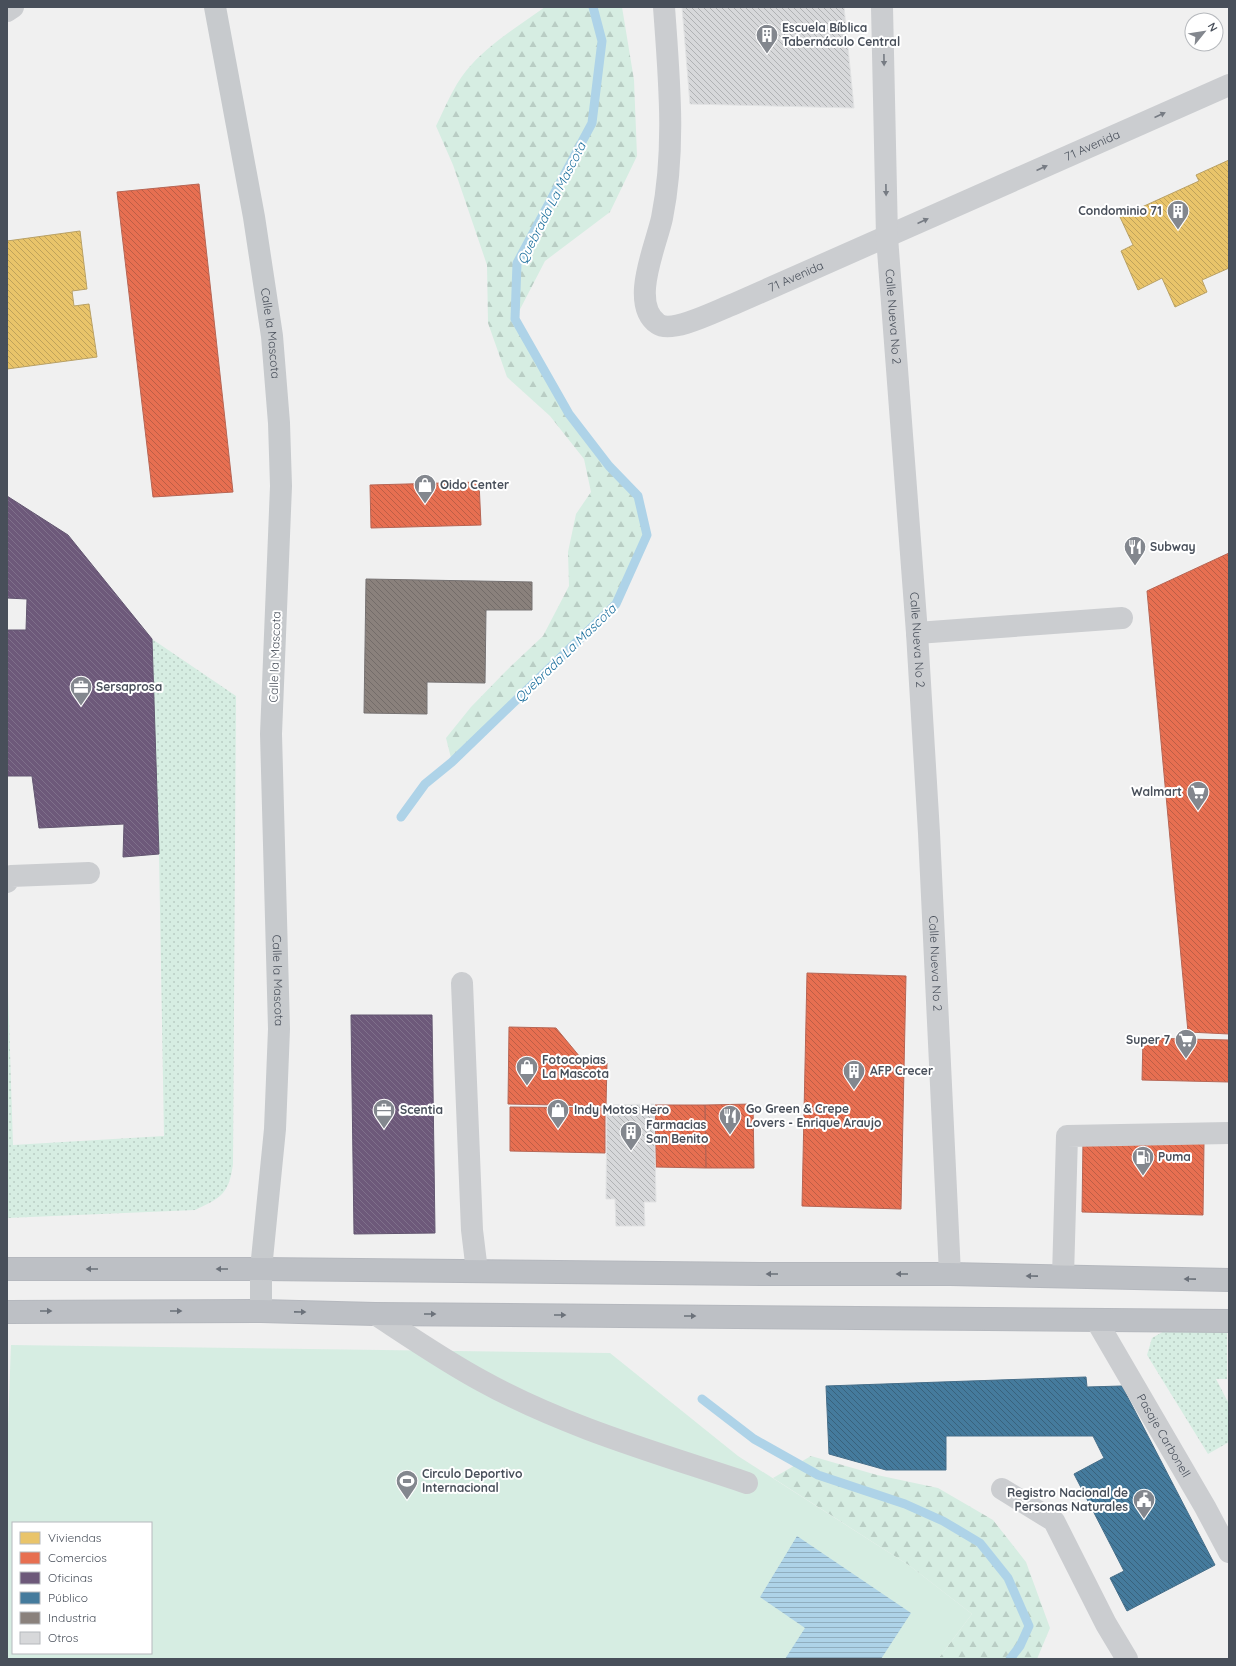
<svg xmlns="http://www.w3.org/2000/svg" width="1236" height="1666" font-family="Quicksand,sans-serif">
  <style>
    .grass { fill: url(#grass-dots) }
    .forest { fill: url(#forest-firs) }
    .garden { fill: #d6ede2; fill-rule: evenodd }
    .water { fill: url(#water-rules) }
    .homes { fill: url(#homes-back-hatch); stroke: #b9a165 }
    .shops { fill: url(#shops-back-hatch); stroke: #b76554 }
    .offices { fill: url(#offices-back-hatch); stroke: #625670 }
    .public { fill: url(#public-back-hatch); stroke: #466e89 }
    .industry { fill: url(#industry-back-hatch); stroke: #767272 }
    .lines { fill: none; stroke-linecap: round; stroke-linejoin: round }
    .stream { stroke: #aed3e8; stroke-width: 9 }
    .building { fill: url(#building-back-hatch); stroke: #e1e2e3 }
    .highway-casing { stroke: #b5b8be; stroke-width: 24 }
    .minor { stroke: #cbcdd0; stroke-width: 22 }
    .major { stroke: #c7cacd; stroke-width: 22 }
    .highway { stroke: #bdc0c5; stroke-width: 22 }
    .oneway { fill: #767b83 }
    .oneway2 { fill: #6b717a }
    .labels { text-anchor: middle; stroke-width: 4; stroke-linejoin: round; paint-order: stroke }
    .poi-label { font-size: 12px; font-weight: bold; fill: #484f5a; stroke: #fff; text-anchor: start }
    .street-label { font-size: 12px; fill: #484f5a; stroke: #fff }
    .water-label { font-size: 13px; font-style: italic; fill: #1a6e9c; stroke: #fff }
  </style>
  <defs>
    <pattern id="grass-dots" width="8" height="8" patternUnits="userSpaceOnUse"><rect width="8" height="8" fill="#d6ede2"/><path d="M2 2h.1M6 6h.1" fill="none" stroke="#b9cdc4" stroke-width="1.8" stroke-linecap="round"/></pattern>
    <pattern id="forest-firs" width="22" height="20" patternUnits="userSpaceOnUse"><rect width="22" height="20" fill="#d6ede2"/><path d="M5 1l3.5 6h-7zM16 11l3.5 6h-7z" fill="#b9cdc4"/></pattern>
    <pattern id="water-rules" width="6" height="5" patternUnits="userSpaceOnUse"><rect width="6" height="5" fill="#aed3e8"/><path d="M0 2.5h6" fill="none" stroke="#90aebf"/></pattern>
    <pattern id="homes-back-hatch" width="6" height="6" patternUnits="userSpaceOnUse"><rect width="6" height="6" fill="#e9c46a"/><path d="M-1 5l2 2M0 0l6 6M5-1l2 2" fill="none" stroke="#bfa25a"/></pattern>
    <pattern id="shops-back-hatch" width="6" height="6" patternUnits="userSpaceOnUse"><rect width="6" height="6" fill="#e76f51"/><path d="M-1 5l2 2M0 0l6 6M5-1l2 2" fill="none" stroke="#bd5e46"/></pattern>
    <pattern id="offices-back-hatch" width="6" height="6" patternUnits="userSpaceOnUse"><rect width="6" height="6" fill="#6d597a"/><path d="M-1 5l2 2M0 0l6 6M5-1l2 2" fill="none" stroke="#7f708b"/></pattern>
    <pattern id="public-back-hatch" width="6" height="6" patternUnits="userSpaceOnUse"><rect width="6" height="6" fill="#457b9d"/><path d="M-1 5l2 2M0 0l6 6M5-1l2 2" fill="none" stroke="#39627c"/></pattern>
    <pattern id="industry-back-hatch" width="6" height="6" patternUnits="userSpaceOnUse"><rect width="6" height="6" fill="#8a817c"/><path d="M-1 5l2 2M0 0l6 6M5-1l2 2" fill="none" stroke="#736c69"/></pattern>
    <pattern id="building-back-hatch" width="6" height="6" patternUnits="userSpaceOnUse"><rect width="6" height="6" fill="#d7d8da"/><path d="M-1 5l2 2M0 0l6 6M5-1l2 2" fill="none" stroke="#b0b2b4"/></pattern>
  </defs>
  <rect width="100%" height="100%" fill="#f0f0f0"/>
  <path class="grass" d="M152 639 236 696 233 1164C229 1194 221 1198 195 1210L7 1218V959L13 1145 164 1136 159 854Z
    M1166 1330 1227 1331V1379H1216L1229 1404V1442L1208 1454 1147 1355 1152 1338Z"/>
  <path class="forest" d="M545 7H622L634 80 637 156 610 212 545 261 515 319 569 414 609 466 638 496 647 535 616 604 452 762 446 738 471 707 506 671 543 636 569 586 568 552 576 514 591 492 584 459 550 416 507 377 488 323 487 265 453 165 436 126C445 108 453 87 466 71 487 45 517 27 545 7Z
    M811 1456 877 1475 938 1488 993 1520 1026 1562 1050 1628 1037 1659H938L972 1614 910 1566 773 1478Z"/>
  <path class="garden" d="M11 1345 610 1353 738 1456 910 1566 972 1614 938 1659H7V1452ZM13 1523H151V1653H13Z"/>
  <path class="water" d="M797 1536 911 1613 881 1659H785L805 1628 760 1597Z"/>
  <path class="homes" d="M1229 160V268L1202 280 1207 292 1175 307 1162 278 1138 290 1121 251 1133 245 1120 217 1199 181 1196 175Z
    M80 231 87 289 72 291 74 306 89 304 97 357 7 369V241Z"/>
  <path class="shops" d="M199 184 233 492 153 497 117 192Z
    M479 482 481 525 371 528 370 485Z
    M1229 553V1034L1188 1032 1147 591Z
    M807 973 906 976 901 1209 802 1206Z
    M509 1027 556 1028 585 1063H607L606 1106 508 1104Z
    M1143 1038 1229 1040V1082L1142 1080Z
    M753 1104 754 1168H706L705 1105Z
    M655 1105H705L706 1168 656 1167Z
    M510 1107 605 1108V1153L510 1151Z
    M1083 1140 1204 1143 1203 1215 1082 1212Z"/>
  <path class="offices" d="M7 496 68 535 152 639 159 854 123 857 124 824 39 828 32 776H7V630H26L27 599 7 598Z
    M351 1015H432L435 1233 354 1234Z"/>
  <path class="public" d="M1086 1377 1087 1387 1122 1386 1215 1565 1127 1611 1110 1578 1124 1571 1074 1474 1104 1458 1093 1436H946V1470H886L829 1454 826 1386Z"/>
  <path class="industry" d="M366 579 532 582V610H486L485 683 427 682V714L364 713Z"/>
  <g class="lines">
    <path class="stream" d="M401 817 425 784 452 762 616 604 647 535 638 496 609 466 569 414 515 319 517 263 592 123 602 41 593 7
      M702 1399 754 1439 818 1475 905 1504 943 1521 980 1543 1008 1578 1029 1626 1020 1646 1010 1659"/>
  </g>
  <path class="building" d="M682 7H844L854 108 690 104Z
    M654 1104 656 1202H644L645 1226H616L615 1199H606L607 1105Z"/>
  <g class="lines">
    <g class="highway-casing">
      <path id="highway" d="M7 1269H261L760 1274H950L1229 1280
        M7 1312 261 1311 375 1314 1229 1321"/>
    </g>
    <g class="minor">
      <path id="s1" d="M664 7C669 77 676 149 662 218 656 246 629 304 658 324 672 334 718 310 734 304L1229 85"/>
      <path id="s2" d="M882 7 887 237 917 633 929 833 950 1274"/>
      <path d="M7 11 13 7"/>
      <path d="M917 633 1122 618"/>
      <path d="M7 882 11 876 89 873"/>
      <path d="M462 983 472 1230 477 1271"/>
      <path d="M1063 1276 1067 1136 1229 1133"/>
      <path d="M375 1314C410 1337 445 1361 482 1381 565 1427 658 1453 747 1483"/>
      <path id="s3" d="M1096 1320 1205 1507 1229 1552"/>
      <path d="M1002 1489 1054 1521 1106 1624 1127 1659"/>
    </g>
    <path class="major" id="s4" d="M215 7 254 217 272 336 279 423 281 486 271 734 279 1029 275 1129 261 1269V1311"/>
    <use href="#highway" class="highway"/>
  </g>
  <defs><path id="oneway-solid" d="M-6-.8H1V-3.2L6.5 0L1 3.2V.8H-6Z"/></defs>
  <g class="oneway">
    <use href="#oneway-solid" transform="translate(884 60) rotate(89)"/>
    <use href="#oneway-solid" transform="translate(1160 115) rotate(-24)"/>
    <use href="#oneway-solid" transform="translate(1042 168) rotate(-24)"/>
    <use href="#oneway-solid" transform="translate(886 190) rotate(89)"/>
    <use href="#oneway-solid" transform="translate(923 221) rotate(-24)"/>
  </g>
  <g class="oneway2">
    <use href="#oneway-solid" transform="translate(92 1269) rotate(-180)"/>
    <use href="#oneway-solid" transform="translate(222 1269) rotate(-180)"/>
    <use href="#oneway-solid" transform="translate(772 1274) rotate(180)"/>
    <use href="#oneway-solid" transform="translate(902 1274) rotate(180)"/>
    <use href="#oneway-solid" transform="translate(1032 1276) rotate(-179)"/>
    <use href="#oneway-solid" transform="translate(1190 1279) rotate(-179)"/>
    <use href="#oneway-solid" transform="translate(46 1311)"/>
    <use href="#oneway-solid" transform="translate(176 1311)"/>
    <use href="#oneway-solid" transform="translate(300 1312) rotate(1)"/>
    <use href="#oneway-solid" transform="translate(430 1314)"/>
    <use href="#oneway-solid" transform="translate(560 1315)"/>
    <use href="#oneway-solid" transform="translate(690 1316)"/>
  </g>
  <defs>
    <g id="building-pin" transform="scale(1.15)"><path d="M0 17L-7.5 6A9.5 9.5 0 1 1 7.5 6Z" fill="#83878e" stroke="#fff"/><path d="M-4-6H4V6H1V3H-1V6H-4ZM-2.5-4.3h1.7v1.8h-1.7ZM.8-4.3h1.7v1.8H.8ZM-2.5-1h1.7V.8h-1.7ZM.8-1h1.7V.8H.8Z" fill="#fff"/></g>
    <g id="shop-pin" transform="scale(1.15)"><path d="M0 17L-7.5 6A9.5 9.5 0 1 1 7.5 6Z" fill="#83878e" stroke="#fff"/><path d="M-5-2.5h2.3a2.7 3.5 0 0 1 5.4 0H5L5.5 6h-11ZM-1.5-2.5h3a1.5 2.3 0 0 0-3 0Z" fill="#fff"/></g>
    <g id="restaurant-pin" transform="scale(1.15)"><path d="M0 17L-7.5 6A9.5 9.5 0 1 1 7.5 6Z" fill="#83878e" stroke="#fff"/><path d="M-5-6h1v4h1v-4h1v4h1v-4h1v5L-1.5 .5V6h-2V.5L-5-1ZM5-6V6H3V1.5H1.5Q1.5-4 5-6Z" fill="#fff"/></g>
    <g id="office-pin" transform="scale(1.15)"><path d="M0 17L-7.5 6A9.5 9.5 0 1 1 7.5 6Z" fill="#83878e" stroke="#fff"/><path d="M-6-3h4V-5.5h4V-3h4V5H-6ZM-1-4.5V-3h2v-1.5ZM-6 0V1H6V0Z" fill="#fff"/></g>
    <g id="supermarket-pin" transform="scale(1.15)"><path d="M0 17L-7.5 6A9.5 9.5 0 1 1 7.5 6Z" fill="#83878e" stroke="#fff"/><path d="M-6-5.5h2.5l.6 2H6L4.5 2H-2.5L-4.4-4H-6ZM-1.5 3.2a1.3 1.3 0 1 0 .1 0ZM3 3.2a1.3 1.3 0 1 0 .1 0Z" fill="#fff"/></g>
    <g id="fuel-pin" transform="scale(1.15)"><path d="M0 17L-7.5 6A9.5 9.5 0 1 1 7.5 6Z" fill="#83878e" stroke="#fff"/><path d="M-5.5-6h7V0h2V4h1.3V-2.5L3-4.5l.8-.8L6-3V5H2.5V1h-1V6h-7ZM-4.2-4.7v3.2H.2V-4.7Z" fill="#fff"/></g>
    <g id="stadium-pin" transform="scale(1.15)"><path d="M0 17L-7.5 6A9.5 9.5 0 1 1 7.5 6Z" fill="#83878e" stroke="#fff"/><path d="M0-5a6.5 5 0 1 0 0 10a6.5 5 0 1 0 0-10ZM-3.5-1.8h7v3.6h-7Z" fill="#fff"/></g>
    <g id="civic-pin" transform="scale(1.15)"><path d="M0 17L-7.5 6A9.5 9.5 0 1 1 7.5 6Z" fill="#83878e" stroke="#fff"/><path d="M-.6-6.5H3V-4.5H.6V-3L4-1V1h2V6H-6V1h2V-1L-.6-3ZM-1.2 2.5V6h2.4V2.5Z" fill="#fff"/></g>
  </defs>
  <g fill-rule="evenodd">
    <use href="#building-pin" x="767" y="35"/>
    <use href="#building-pin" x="1178" y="211"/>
    <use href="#shop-pin" x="425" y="485"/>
    <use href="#restaurant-pin" x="1135" y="547"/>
    <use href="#office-pin" x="81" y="687"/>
    <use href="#supermarket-pin" x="1198" y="792"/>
    <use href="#supermarket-pin" x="1186" y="1040"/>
    <use href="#shop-pin" x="527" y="1067"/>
    <use href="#building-pin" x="854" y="1071"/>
    <use href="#office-pin" x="384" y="1110"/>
    <use href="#shop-pin" x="558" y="1110"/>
    <use href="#restaurant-pin" x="730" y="1116"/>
    <use href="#building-pin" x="631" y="1132"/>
    <use href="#fuel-pin" x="1143" y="1157"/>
    <use href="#stadium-pin" x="407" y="1481"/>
    <use href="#civic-pin" x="1144" y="1500"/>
  </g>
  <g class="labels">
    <g class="poi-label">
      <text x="782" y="32">Escuela Bíblica<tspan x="782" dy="14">Tabernáculo Central</tspan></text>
      <text x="1162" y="215" text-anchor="end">Condominio 71</text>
      <text x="440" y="489">Oido Center</text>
      <text x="1150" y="551">Subway</text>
      <text x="96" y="691">Sersaprosa</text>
      <text x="1182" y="796" text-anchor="end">Walmart</text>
      <text x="1170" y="1044" text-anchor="end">Super 7</text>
      <text x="542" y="1064">Fotocopias<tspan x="542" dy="14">La Mascota</tspan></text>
      <text x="870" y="1075">AFP Crecer</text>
      <text x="746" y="1113">Go Green &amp; Crepe<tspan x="746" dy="14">Lovers - Enrique Araujo</tspan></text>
      <text x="400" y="1114">Scentia</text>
      <text x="574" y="1114">Indy Motos Hero</text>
      <text x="646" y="1129">Farmacias<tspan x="646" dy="14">San Benito</tspan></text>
      <text x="1158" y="1161">Puma</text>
      <text x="422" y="1478">Circulo Deportivo<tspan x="422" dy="14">Internacional</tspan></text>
      <text x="1128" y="1497" text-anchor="end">Registro Nacional de<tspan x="1128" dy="14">Personas Naturales</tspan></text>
    </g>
    <g class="street-label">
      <text dy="4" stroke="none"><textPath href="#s1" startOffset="796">71 Avenida</textPath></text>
      <text dy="4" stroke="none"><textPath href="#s1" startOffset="472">71 Avenida</textPath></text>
      <text dy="4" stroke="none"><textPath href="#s2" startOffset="310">Calle Nueva No 2</textPath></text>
      <text dy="4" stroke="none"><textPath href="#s4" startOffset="331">Calle la Mascota</textPath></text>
      <text dy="4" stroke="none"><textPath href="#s2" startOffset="634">Calle Nueva No 2</textPath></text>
      <text transform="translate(275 657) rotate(-88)" y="4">Calle la Mascota</text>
      <text dy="4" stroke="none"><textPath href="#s2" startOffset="958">Calle Nueva No 2</textPath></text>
      <text dy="4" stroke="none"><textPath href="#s4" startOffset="979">Calle la Mascota</textPath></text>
      <text dy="4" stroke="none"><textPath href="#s3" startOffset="134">Pasaje Carbonell</textPath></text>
    </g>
    <g class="water-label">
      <text transform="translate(551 203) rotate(-63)" y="5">Quebrada La Mascota</text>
      <text transform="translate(565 653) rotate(-44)" y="5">Quebrada La Mascota</text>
    </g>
  </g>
  <rect width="1236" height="1666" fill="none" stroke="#484f5a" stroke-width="16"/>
  <rect x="12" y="1522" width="140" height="132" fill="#ffffff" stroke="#b6b9bd"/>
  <rect x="20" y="1532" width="20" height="12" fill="#e9c46a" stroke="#b6b9bd"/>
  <text x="48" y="1542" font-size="12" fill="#484f5a">Viviendas</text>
  <rect x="20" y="1552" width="20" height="12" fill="#e76f51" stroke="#b6b9bd"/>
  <text x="48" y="1562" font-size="12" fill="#484f5a">Comercios</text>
  <rect x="20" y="1572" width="20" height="12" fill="#6d597a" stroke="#b6b9bd"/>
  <text x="48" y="1582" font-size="12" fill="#484f5a">Oficinas</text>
  <rect x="20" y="1592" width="20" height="12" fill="#457b9d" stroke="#b6b9bd"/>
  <text x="48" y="1602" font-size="12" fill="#484f5a">Público</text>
  <rect x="20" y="1612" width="20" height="12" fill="#8a817c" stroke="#b6b9bd"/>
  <text x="48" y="1622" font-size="12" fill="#484f5a">Industria</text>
  <rect x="20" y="1632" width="20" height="12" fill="#d7d8da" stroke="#b6b9bd"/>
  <text x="48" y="1642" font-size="12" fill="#484f5a">Otros</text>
  <g transform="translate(1204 32) rotate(60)"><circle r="19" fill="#ffffff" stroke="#b6b9bd"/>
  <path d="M0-3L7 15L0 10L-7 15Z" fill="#83878e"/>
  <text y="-6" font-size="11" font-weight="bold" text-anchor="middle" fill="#484f5a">N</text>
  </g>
</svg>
